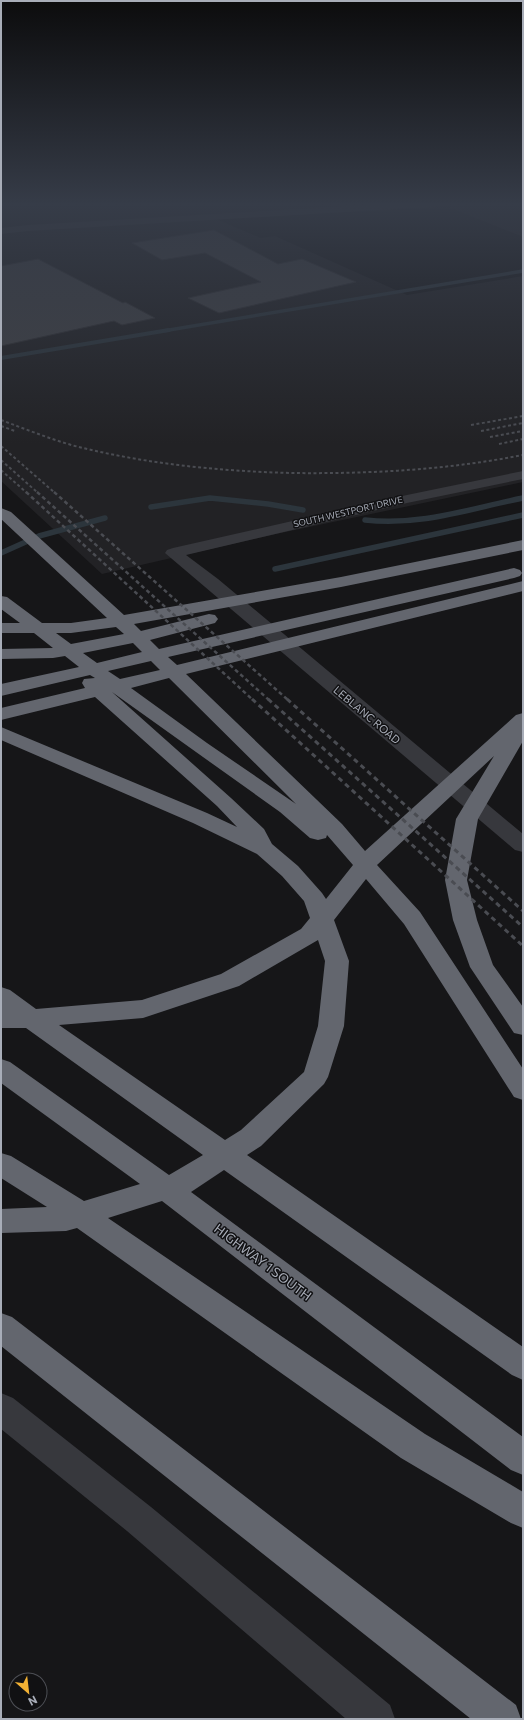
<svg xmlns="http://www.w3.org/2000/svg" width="524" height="1720" font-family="Commissioner,sans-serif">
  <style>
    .built { fill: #222225 }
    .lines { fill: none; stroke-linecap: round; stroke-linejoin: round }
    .stream-far2 { stroke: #2c353c; stroke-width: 3.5 }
    .stream-far1 { stroke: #2c353c; stroke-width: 4 }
    .stream { stroke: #2c353c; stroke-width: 5.5 }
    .building { fill: #404145; stroke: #303034 }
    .street { fill: #37383d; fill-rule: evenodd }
    .highway { fill: #63666e; fill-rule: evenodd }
    .rail-far2 { stroke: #4a4c52; stroke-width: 2; stroke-dasharray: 3 2.5; stroke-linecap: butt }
    .rail-far1 { stroke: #4a4c52; stroke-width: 2.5; stroke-dasharray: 4 3; stroke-linecap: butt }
    .rail { stroke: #4a4c52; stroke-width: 3; stroke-dasharray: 5 4; stroke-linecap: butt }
    .labels { text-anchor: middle; stroke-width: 3; stroke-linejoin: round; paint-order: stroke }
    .far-street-label { font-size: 9px; fill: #a8adb8; stroke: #111113 }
    .street-label { font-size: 11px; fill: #a8adb8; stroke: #111113 }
    .near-street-label { font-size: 13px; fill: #a8adb8; stroke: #111113 }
  </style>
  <rect width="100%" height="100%" fill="#161618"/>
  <path class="built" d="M1 203H523V237L448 207 216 219 261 238 275 236 407 295 523 276V482L276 534 102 574 1 481Z"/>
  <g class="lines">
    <path class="stream-far2" d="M163 331 523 271"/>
    <path class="stream-far1" d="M1 358 169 330"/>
    <path class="stream" d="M151 507 210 498 268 504 303 510
      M365 520C422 526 468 509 523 498
      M1 553 39 536 105 518
      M275 569 523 515"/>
  </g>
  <path class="building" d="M214 230 278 264 302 259 356 282 219 313 188 298 261 282 205 253 162 260 132 243Z
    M38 259 123 303 125 302 155 318 122 325 114 321 1 346V266Z"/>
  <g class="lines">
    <path class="street" d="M399 203H449L444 206 28 231 1 234V228L28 225Z
      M523 471V479L407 503 186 555 218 579 523 834V852L515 850 165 553 167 550 173 548 407 495Z
      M1 1393 13 1398 151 1507 390 1705 395 1719H346L127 1531 1 1429Z"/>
    <path class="highway" d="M1 508 11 512 124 615 341 577 523 540V550L341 587 134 624 141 631 209 614 215 615 218 619 215 623 150 640 159 649 514 568 520 570 522 573 520 576 514 578 168 657 177 665 523 581V591L186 674 342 824 365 851 516 715 523 713V741L478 819 467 880 477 920 493 965 523 1007V1035L514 1033 470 967 453 920 445 880 456 819 494 756 377 865 420 912 523 1069V1100L514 1097 404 924 366 879 334 920 349 961 344 1026 328 1077 324 1084 261 1146 247 1155 523 1347V1380L512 1375 224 1170 191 1192 523 1437V1475L511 1470 162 1201 108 1218 425 1434 523 1492V1528L511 1523 401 1458 77 1228 66 1231 1 1233V1209L47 1207 1 1178V1153L11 1156 84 1201 140 1184 1 1083V1059L10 1062 169 1175 203 1155 26 1028H1V987L10 990 36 1009 142 1000 221 974 301 929 310 918 304 901 282 876 257 854 193 823 1 740V727L207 813 237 827 217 806 95 697 1 720V708L85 688 82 683 84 679 95 678 90 675 1 696V684L79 667 65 656 53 658 1 659V649L53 648 34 633H1V623H20L1 609V596L7 597 42 623H71L107 618 1 519ZM116 627 124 634 71 644 56 633H71ZM133 643 142 652 97 663 83 653ZM151 661 160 670 120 679 108 671ZM169 678 296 804 207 743 131 688ZM112 692 280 812 310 838 318 840 326 838 327 835 353 865 326 899 322 893 298 866 272 844 264 829 231 798ZM318 940 325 961 318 1026 304 1072 241 1130 225 1140 59 1025 143 1018 239 986Z
      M1 1313 12 1317 516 1705 521 1719H471L1 1346Z"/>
    <path class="rail-far2" d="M1 420C25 429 50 439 75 446 146 464 218 471 291 473 369 474 446 470 523 455
      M471 425 523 416
      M1 426 15 431
      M481 431 523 423
      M490 437 523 431
      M499 444 523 439
      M1 446 55 493
      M1 460 38 493
      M1 470 27 493"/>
    <path class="rail-far1" d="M26 492 253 700
      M37 492 269 700
      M54 492 288 700"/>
    <path class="rail" d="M252 699 523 946
      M268 699 523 927
      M287 699 523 911"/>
  </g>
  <linearGradient id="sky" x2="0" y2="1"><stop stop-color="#0c0c0d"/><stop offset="0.46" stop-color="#363c48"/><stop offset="1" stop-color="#363c48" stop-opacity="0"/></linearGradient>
  <rect width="524" height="444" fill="url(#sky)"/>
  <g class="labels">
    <g class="far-street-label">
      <text transform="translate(348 512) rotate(-13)" y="3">SOUTH WESTPORT DRIVE</text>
    </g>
    <g class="street-label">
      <text transform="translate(367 715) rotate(40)" y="4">LEBLANC ROAD</text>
    </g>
    <g class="near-street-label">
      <text transform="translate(263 1262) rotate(37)" y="5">HIGHWAY 1 SOUTH</text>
    </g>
  </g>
  <rect width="524" height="1720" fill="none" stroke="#a8adb8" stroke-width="4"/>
  <g transform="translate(28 1692) rotate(152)"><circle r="19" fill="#111113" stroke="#4d4f55"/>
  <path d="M0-3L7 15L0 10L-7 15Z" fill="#f2b134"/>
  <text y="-6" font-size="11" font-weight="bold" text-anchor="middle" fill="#a8adb8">N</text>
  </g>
</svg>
